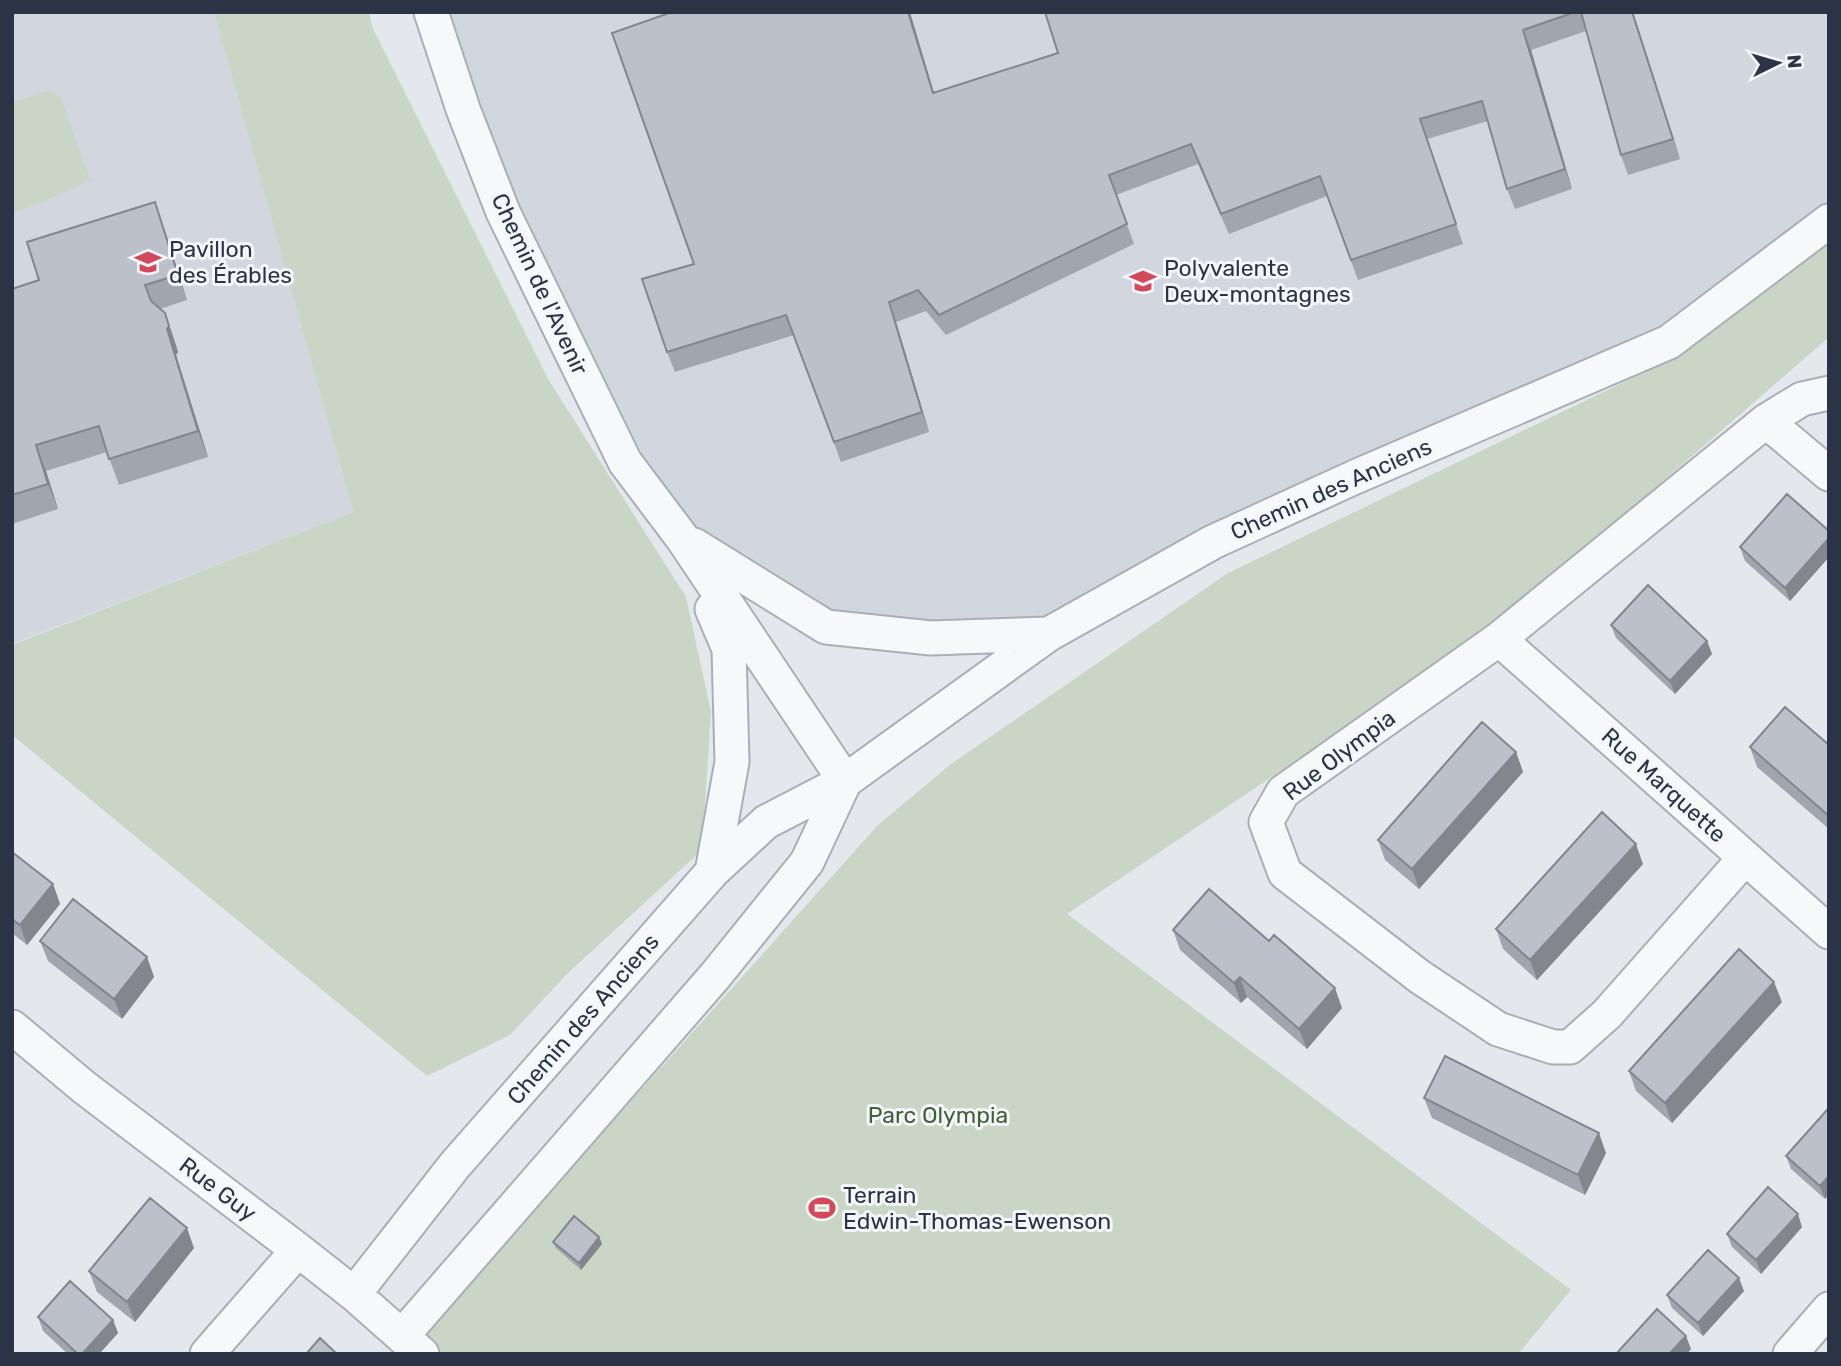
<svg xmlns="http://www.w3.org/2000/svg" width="1841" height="1366" font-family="Rubik,sans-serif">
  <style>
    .built { fill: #d2d6de }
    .green { fill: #c9d6c5 }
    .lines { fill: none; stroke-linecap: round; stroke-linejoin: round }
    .street-casing { stroke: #a9aeb7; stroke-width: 37 }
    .street { stroke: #f7f8fa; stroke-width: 33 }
    .wall { fill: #a1a5ae }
    .shaded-wall { fill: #83868d }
    .building { fill: #bbc0ca; stroke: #83868d; stroke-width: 2 }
    .labels { text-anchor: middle; stroke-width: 6; stroke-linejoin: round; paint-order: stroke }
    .poi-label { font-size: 23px; fill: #2b3445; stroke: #f4f6f9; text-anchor: start }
    .street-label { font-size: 23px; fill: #2b3445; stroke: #f4f6f9 }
    .park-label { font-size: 23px; fill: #3f6138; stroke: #f4f6f9 }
  </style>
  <rect width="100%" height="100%" fill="#e4e7ec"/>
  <path class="built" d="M12 12H214L353 512 12 644Z
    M431 12H1829V221L1669 342 1049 634 826 627 683 539 625 462Z"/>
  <path class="green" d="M214 12H369L373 29 548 379 686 597 711 712 702 850 568 973 510 1035 427 1076 12 735V645L353 512Z
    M49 90 61 98 90 181 12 214V103Z
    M1829 240 1828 338 1493 629 1067 914 1571 1290 1518 1354H438L419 1338 878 825 951 764 1228 573 1674 358Z"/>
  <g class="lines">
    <g class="street-casing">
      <path id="street" d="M431 12 463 109 503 212 625 462 683 539 845 781
        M1766 421 1829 474
        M694 545 826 627 931 638 1049 634
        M1499 639 1829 932
        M1745 858 1607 1014 1570 1047H1553L1498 1029 1420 977 1285 873 1266 822 1283 792 1499 639 1766 421 1802 399 1829 393
        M712 872 732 762 729 649 712 609
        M12 1027 85 1088 298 1250 354 1294 422 1354
        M354 1294 455 1165 712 872 766 822 845 781 1049 634 1213 542 1355 477 1669 342 1829 221
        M402 1336 715 976 807 862 845 781
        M207 1354 298 1250
        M1790 1354 1829 1309"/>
    </g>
    <use href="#street" class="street"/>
  </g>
  <path class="wall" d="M1045 12H1633L1680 159 1628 175 1621 155 1586 31 1531 50 1572 189 1515 209 1507 189 1488 121 1427 139 1463 244 1358 280 1327 196 1229 234 1198 164 1116 195 1134 244 946 335 926 311 896 322 929 432 841 462 794 335 675 372 667 352 694 264 934 93 1058 53Z
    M164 228 187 300 160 309 165 313 174 339 178 352 176 355 208 457 119 485 107 452 46 471 58 509 12 524V289L39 280Z
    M1829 531V557L1790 601 1745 561 1740 547Z
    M1611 625 1707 641 1712 654 1675 694 1616 638Z
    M1829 745V829L1757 767 1750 747Z
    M1516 752 1523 772 1419 889 1385 860 1378 840Z
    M12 852 53 884 60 904 27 945 12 933Z
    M1643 864 1537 980 1503 949 1496 929Z
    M1173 930 1342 1008 1307 1049 1247 997 1241 1003 1180 950Z
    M40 941 147 957 154 977 122 1019 48 961Z
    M1782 1002 1672 1123 1636 1091 1629 1071Z
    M1424 1098 1606 1153 1585 1195 1432 1118Z
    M1827 1110 1825 1199 1791 1169 1786 1156Z
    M1802 1227 1761 1274 1732 1247 1727 1234Z
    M599 1237 602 1244 581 1270 556 1248 553 1242Z
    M194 1248 135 1322 97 1292 89 1271Z
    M1744 1291 1703 1336 1672 1308 1667 1295Z
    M38 1317 113 1320 118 1333 99 1354H68L43 1331Z"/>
  <path class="shaded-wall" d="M908 12H910L940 113 933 93Z
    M1632 12H1633L1680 159 1673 139Z
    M1523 30 1531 50 1572 189 1565 169Z
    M155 202 164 228 187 300 178 275Z
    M889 302 896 322 929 432 922 412Z
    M165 313 174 339 178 352 176 355 208 457 198 431 167 329Z
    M36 445 46 471 58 509 48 484Z
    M1829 538V557L1790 601 1785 588Z
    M1707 641 1712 654 1675 694 1670 681Z
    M1516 752 1523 772 1419 889 1412 869Z
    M1636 844 1643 864 1537 980 1530 960Z
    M53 884 60 904 27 945 20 925Z
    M147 957 154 977 122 1019 114 999Z
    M1240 977 1247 997 1241 1003 1234 983Z
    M1774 982 1782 1002 1672 1123 1665 1103Z
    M1335 988 1342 1008 1307 1049 1299 1029Z
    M1599 1133 1606 1153 1585 1195 1578 1175Z
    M1829 1176V1195L1825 1199 1820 1186Z
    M1798 1214 1802 1227 1761 1274 1756 1260Z
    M187 1228 194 1248 135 1322 127 1302Z
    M599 1237 602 1244 581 1270 579 1263Z
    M1739 1278 1744 1291 1703 1336 1698 1323Z
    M113 1320 118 1333 99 1354H82Z
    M1686 1336 1691 1349 1687 1354H1669Z"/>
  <path class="building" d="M672 12H908L933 93 1058 53 1045 12H1575L1523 30 1565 169 1507 189 1482 101 1420 119 1456 224 1351 260 1320 176 1221 214 1191 144 1109 175 1127 224 939 315 918 290 889 302 922 412 834 442 786 315 667 352 642 279 694 264 612 33Z
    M1581 12H1632L1673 139 1621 155Z
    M155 202 178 275 145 285 151 301 165 313 169 326 167 329 198 431 109 459 99 426 36 445 48 484 12 495V289L39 280 27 242Z
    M1787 494 1829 531V538L1785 588 1740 547Z
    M1648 585 1707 641 1670 681 1611 625Z
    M1785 707 1829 745V816L1750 747Z
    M1482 722 1516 752 1412 869 1378 840Z
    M1602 812 1636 844 1530 960 1496 929Z
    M12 852 53 884 20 925 12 919Z
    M1209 889 1269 941 1274 935 1335 988 1299 1029 1240 977 1234 983 1173 930Z
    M73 899 147 957 114 999 40 941Z
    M1739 949 1774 982 1665 1103 1629 1071Z
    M1445 1056 1599 1133 1578 1175 1424 1098Z
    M1827 1110 1829 1112V1176L1820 1186 1786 1156Z
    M1768 1187 1798 1214 1756 1260 1727 1234Z
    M150 1198 187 1228 127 1302 89 1271Z
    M574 1216 599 1237 579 1263 553 1242Z
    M1708 1250 1739 1278 1698 1323 1667 1295Z
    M70 1281 113 1320 82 1354H78L38 1317Z
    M1657 1309 1686 1336 1669 1354H1616Z
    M320 1338 337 1354H306Z"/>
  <defs>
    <g id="school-bare" transform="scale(2.1)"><path d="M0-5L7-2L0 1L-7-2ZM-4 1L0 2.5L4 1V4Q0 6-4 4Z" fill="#d1495b" stroke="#f4f6f9" stroke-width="2.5" paint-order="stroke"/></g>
    <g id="stadium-bare" transform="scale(2.1)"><path d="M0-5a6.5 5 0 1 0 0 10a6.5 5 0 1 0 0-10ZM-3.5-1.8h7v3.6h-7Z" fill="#d1495b" stroke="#f4f6f9" stroke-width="2.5" paint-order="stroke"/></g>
  </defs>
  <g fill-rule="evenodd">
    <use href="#school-bare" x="148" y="262"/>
    <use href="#school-bare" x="1143" y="281"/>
    <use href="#stadium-bare" x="822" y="1208"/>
  </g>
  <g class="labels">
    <g class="poi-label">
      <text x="169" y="257">Pavillon<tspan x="169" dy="26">des Érables</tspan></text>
      <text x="1164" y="276">Polyvalente<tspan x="1164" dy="26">Deux-montagnes</tspan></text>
      <text x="843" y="1203">Terrain<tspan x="843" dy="26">Edwin-Thomas-Ewenson</tspan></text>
    </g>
    <g class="street-label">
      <text transform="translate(540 284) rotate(65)" y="8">Chemin de l'Avenir</text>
      <text transform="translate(1331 489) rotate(-24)" y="8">Chemin des Anciens</text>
      <text transform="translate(1339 755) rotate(-37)" y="8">Rue Olympia</text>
      <text transform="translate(1664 785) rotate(42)" y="8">Rue Marquette</text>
      <text transform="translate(583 1019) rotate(-49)" y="8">Chemin des Anciens</text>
      <text transform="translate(218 1189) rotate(37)" y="8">Rue Guy</text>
    </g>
    <g class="park-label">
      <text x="938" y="1123">Parc Olympia</text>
    </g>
  </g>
  <rect width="1841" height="1366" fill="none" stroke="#2b3445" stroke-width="28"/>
  <g transform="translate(1778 63) rotate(85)" stroke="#f4f6f9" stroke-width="5" paint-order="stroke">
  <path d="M0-5L12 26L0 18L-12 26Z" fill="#2b3445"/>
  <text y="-10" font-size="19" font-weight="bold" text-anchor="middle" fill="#2b3445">N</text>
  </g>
</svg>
